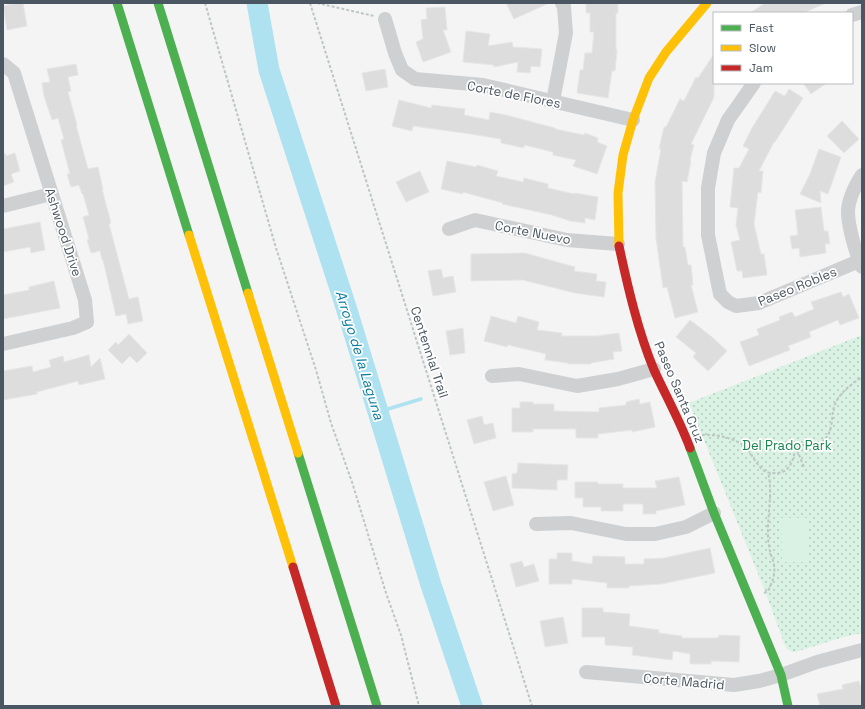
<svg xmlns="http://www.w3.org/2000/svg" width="865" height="709" font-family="'Space Grotesk',sans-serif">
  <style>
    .park { fill: url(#park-dots) }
    .garden { fill: #d9f2e3 }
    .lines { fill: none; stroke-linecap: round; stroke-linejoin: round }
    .stream { stroke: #aee2f0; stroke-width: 3.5 }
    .river { stroke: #aee2f0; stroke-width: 21 }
    .building { fill: #ddddde; stroke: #e5e6e7 }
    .path { stroke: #bcc7c4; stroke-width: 2; stroke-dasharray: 3 2; stroke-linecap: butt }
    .street { stroke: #ced0d2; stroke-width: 14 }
    .fast { stroke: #4caf50; stroke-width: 9 }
    .slow { stroke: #ffc107; stroke-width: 9 }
    .jam { stroke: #c62828; stroke-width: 9 }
    .labels { text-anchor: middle; stroke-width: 3.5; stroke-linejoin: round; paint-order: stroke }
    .street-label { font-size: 13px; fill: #4a5661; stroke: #fff }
    .park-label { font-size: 13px; fill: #17864f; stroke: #fff }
    .water-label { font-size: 14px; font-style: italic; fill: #0c7c9b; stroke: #fff }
  </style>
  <defs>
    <pattern id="park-dots" width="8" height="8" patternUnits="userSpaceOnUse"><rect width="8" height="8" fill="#d9f2e3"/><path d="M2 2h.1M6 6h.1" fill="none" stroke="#b2c7bb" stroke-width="1.8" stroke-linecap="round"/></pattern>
  </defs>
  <rect width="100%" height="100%" fill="#f4f4f4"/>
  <path class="park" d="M862 335V633L840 638 795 652 790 651 786 648 763 586 689 403Z"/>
  <path class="garden" d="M781 518H807V562H782Z"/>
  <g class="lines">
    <path class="stream" d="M378 412 421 399"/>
    <path class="river" d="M257 3 269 70 346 307 431 585 472 706"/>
  </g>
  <path class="building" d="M18 3H23L27 26 7 30 3 6Z
    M506 3H549L514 19Z
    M586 3H618V13H616V50H617L615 71H612L608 98 577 93 580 70H583L585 53H592L594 32H590V13H586Z
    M765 3H826L803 13H750Z
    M445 7 447 30H443L451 52 423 62 416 42 423 39 421 20 427 19 426 8Z
    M466 31 490 34 488 46 512 42 513 47 542 49 540 67 531 66 530 73 517 72 518 62 494 67V65L463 62Z
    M714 54V97L691 144 694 145 690 160 691 161 687 182 682 181 683 247H685L688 265H691L693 285H691L698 312 675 318 667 287 663 288 656 238 655 182 661 149H659L664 127H666L680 99 684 101 696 77 698 78Z
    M76 64 78 75 68 77 71 91 68 92 77 125H76L88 169 98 167 103 189H102L111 223 109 224 129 299 138 297 143 321 128 324 126 314 116 316 103 260H102L100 251 91 253 87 240 89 239 83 217 89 215 83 194H82L79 185 71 187 67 174H70L61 140 64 139 58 118 52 120 44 96 42 83 50 82 47 69Z
    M385 69 388 87 366 91 362 73Z
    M803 83H827L811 94Z
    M789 89 803 98 775 142H774L759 171H763L761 193 758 192 754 224 761 254H764L767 275 743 278 742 271H737L731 242 740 240 736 225 738 208 730 207 734 168H739L749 149 743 146 752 128 775 91 785 96Z
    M399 100 431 108 432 105 465 109 464 115 489 120 490 112 506 115 555 128V129L584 135 585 133 598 138 597 142 607 146 597 174 573 166 576 160 553 155V152L524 145V148L501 143V139L471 134 413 126 412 131 392 126Z
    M842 121 859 139 844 153 827 136Z
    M819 149 841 157 828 194 820 191 821 203 800 194 810 174Z
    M5 153 6 156 15 153 20 171 11 174 14 182 3 186V154Z
    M447 161 476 167 477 165 498 171 496 176 523 182 524 178 548 184V188L574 194 575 193 598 197 595 220 585 218V223L570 221 552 215 502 204 503 203 463 192V194L441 189Z
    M420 171 429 192 406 202 396 182Z
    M821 207 824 231H828L830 244H825L826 253 800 257 799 248 792 249 790 236 798 235 795 210Z
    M40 222 45 250 31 253 30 247 3 252V229Z
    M525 253 575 267 574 271 597 274 596 281 606 282 604 297 575 293 523 280 471 281V254Z
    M441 269 443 278 453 276 456 292 433 296 428 271Z
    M54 281 60 308 3 319V295L29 290V287Z
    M841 292 843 297 849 294 859 318 840 325 838 320 809 332 811 337 788 346 790 350 749 366 740 342 759 335 757 329 780 320 779 317 792 312 795 317 814 309 811 302Z
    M491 316 516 323 518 316 539 322 537 330 562 333V336H597L619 333 622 351 613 352 614 359 591 363V364H568V363L545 360 546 354 508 345 507 347 484 341Z
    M690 320 712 337 727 351 708 371 693 357 696 353 676 337Z
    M463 328 465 353 450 355 446 331Z
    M129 334 147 353 137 363 130 356 122 364 108 350 116 342 118 345Z
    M89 355 91 367 100 358 105 379 79 385 78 381 37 392V394L3 400V371L32 366 33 372 51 367 49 360 63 356 64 362Z
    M639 399 640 404 650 402 655 427 632 432V430L598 434V438H576V429H533V432H512V408H520V402H533V404H554V411L599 412V408L626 405V402Z
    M482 416 484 425 493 423 496 438 474 444 467 420Z
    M518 463 568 465 567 480H557V490L512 488V474L517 473Z
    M506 476 514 505 493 511 484 482Z
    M679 477 685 505 656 511V514H643V504H623V511H601V507H583V498H575V482H598V484H623V488H657L655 481Z
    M710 548 715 573 661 584 629 586V588H607V583L572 579V584H549V559H557V553H572V561L592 564 593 556 625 557V564H644V559L664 558Z
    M522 561 524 567 534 564 539 581 516 587 510 564Z
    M582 608H603V612L630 614 629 626 659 630V633L682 636V638H718L719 635 740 636 739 662 711 661V664H690V654L673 651 672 660 632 655 633 647 605 645V637H582Z
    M563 617 568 643 545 647 540 621Z
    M859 681 861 687 862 686V706H820L817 694 843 689 842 685Z"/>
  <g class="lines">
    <path class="path" d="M205 3 276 248 316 370 331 423 352 482 386 593 401 635 419 706
      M310 3 532 706
      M317 3 374 16
      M702 435C715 434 731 437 743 445 755 454 757 475 776 473 780 473 784 472 787 469 794 463 793 452 798 447 807 441 818 451 828 435 832 428 832 419 833 411 836 395 849 386 862 377
      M797 450 804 467
      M764 593 768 591C771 585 774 579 774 573 776 563 770 556 769 546 765 521 774 496 768 472"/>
    <path class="street" d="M852 15 862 12
      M385 19 395 53 402 70 415 79 483 85 633 120
      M3 64 14 73 85 300 87 322 73 328 3 344
      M754 83 728 120 714 153 708 188V235L720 294 728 302 736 306 759 303 859 261
      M553 101 566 33 564 7 562 3
      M862 175C855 186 848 199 848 212 848 226 856 254 862 267
      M3 206 51 194
      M449 229 475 220 567 240 618 244
      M492 376 519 374 577 386 618 379 654 369
      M536 524 571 523 626 534H655L686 527 714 513
      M586 672 734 685 759 681 781 675 817 662 862 650"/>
    <path class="fast" d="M117 3 189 235
      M158 3 248 293
      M690 448 714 513 781 675 788 706
      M298 453 377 706"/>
    <path class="slow" d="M189 235 293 567
      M619 246 618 193 623 155 633 120 649 78 666 52 707 3
      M248 293 298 453"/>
    <path class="jam" d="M619 246C628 288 638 331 654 370 666 396 680 421 690 448
      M293 567 336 706"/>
  </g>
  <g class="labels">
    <g class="street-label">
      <text transform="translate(514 94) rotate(11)" y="5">Corte de Flores</text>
      <text transform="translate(64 232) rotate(72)" y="5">Ashwood Drive</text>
      <text transform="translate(533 232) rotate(11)" y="5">Corte Nuevo</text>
      <text transform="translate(797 286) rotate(-22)" y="5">Paseo Robles</text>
      <text transform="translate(430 352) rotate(72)" y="5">Centennial Trail</text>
      <text transform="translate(680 392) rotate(67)" y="5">Paseo Santa Cruz</text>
      <text transform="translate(684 681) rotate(5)" y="5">Corte Madrid</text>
    </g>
    <g class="park-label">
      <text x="787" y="450">Del Prado Park</text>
    </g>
    <g class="water-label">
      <text transform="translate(360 355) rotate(73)" y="5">Arroyo de la Laguna</text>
    </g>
  </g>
  <rect width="865" height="709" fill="none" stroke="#4a5661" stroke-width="8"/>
  <rect x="713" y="12" width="140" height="72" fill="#ffffff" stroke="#b7bbc0"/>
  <rect x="721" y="25" width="20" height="6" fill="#4caf50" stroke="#b7bbc0"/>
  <text x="749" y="32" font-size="12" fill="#4a5661">Fast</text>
  <rect x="721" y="45" width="20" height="6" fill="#ffc107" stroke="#b7bbc0"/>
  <text x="749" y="52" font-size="12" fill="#4a5661">Slow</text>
  <rect x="721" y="65" width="20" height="6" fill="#c62828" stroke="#b7bbc0"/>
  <text x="749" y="72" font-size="12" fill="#4a5661">Jam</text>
</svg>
